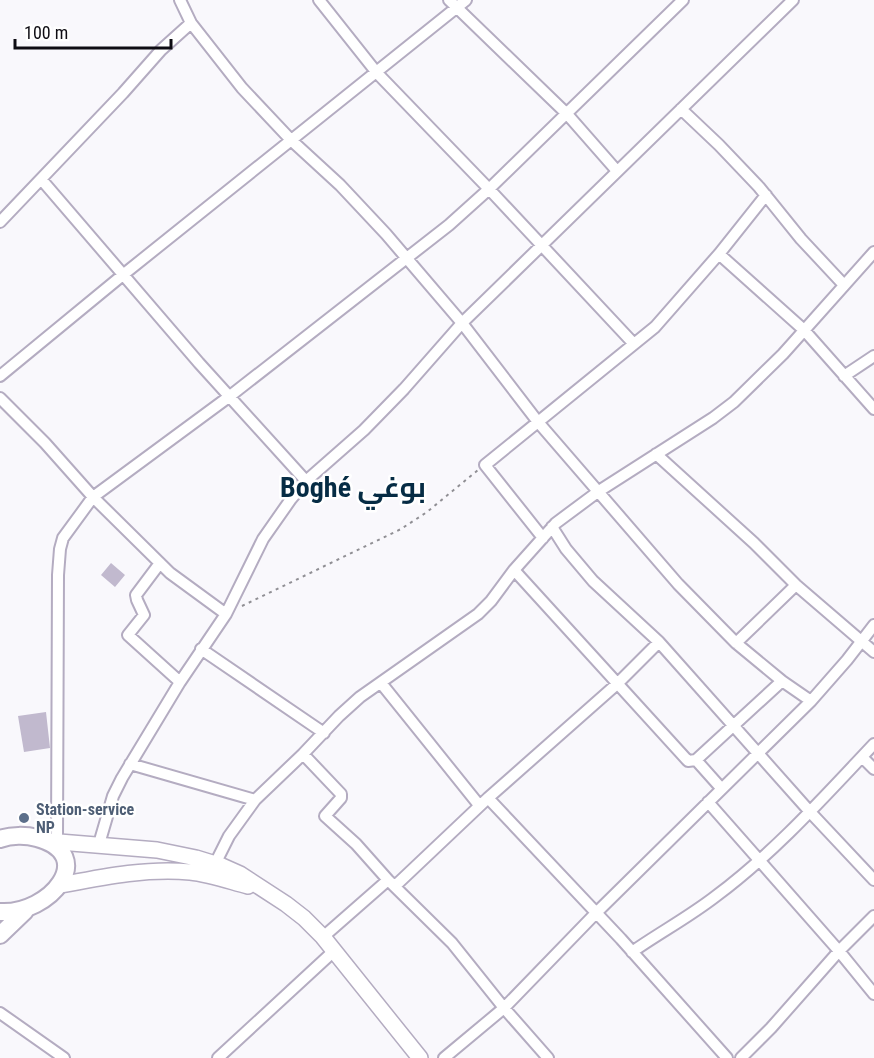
<svg xmlns="http://www.w3.org/2000/svg" width="874" height="1058" font-family="'Roboto Condensed',Cairo,sans-serif">
  <style>
    .building { fill: #c1b9ce }
    .lines { fill: none; stroke-linecap: round; stroke-linejoin: round }
    .street-casing { stroke: #b4acc1; stroke-width: 14 }
    .secondary-casing { stroke: #b4acc1; stroke-width: 18 }
    .primary-casing { stroke: #b4acc1; stroke-width: 20 }
    .path { stroke: #908f94; stroke-width: 2; stroke-dasharray: 3 4.5; stroke-linecap: butt }
    .street { stroke: #fff; stroke-width: 10 }
    .secondary { stroke: #fff; stroke-width: 15 }
    .primary { stroke: #fff; stroke-width: 16 }
    .service-dot { fill: #5c6f8a; stroke: #fff; stroke-width: 2 }
    .labels { text-anchor: middle; stroke-width: 5; stroke-linejoin: round; paint-order: stroke }
    .service-label { font-size: 16px; font-weight: bold; fill: #4e5e75; stroke: #fff; text-anchor: start }
    .town-label { font-size: 28px; font-weight: bold; fill: #062c44; stroke: #fff }
  </style>
  <rect width="100%" height="100%" fill="#f9f8fc"/>
  <path class="building" d="M111 563 125 575 115 587 101 575Z
    M46 712 50 748 24 752 18 716Z"/>
  <g class="lines">
    <g class="street-casing">
      <path id="street" d="M180 0 191 23 242 88 291 140 340 185 386 234 462 323 538 422 678 584 736 643 782 681 811 701
        M319 0 377 73 489 189 634 344
        M449 0 567 114 617 171
        M681 109 719 145 759 187 801 239 844 285
        M41 179 199 363 306 481
        M0 222 123 93 161 50 191 23
        M719 254 804 330 874 409
        M0 376 124 274 466 0
        M844 376 874 356
        M0 398 45 443 93 497 170 573 226 614
        M656 454 754 543 796 585 874 652
        M552 527 566 549 593 581 659 642 811 813 874 880
        M543 538 485 465 655 327 719 254 766 195
        M160 563 136 595 137 600 144 615 128 635 180 682
        M514 570 688 761 696 760 782 681
        M736 643 796 585
        M201 649 324 733
        M381 683 479 805
        M303 754 341 794V798L325 816 356 844 388 880 452 943 504 1008 548 1058
        M862 757 874 769
        M696 760 721 788
        M130 764 255 800
        M488 798 617 684 659 642
        M708 802 839 951 874 994
        M57 841 58 575 60 549 63 538 93 497 230 396 449 225 489 189 683 0
        M99 844 113 796 122 778 180 682 226 614 263 539 291 499 306 481 364 430 404 389 462 323 793 0
        M215 864 229 836 255 800 303 754 339 716 360 697 478 614 491 601 514 570 556 523 599 491 713 418 734 402 783 354 874 252
        M395 886 488 798 621 939 727 1058
        M323 937 388 880
        M632 952C659 933 689 917 716 896 775 852 824 797 874 744
        M0 1013 64 1058
        M218 1058 335 950
        M444 1058 504 1008 596 913 811 701 847 660 874 625
        M741 1058 771 1028 839 951 874 916"/>
    </g>
    <g class="secondary-casing">
      <path id="secondary" d="M47 841 157 850 196 858 222 866 240 874 286 904 304 918 323 937 420 1058
        M61 885C103 877 146 868 190 872 209 874 229 881 248 886"/>
    </g>
    <g class="primary-casing">
      <path id="primary" d="M0 839C11 835 26 835 37 838 99 855 50 915 0 912
        M0 935 25 911"/>
    </g>
    <path class="path" d="M242 606 401 529 427 512 478 470"/>
    <use href="#street" class="street"/>
    <use href="#secondary" class="secondary"/>
    <use href="#primary" class="primary"/>
  </g>
  <circle class="service-dot" cx="24" cy="818" r="6"/>
  <g class="labels">
    <g class="service-label">
      <text x="36" y="815">Station-service<tspan x="36" dy="18">NP</tspan></text>
    </g>
    <g class="town-label">
      <text x="353" y="497">Boghé بوغي</text>
    </g>
  </g>
  <path d="M15 39v9h156v-9" fill="none" stroke="#0e0c13" stroke-width="3"/>
  <text x="24" y="39" font-size="18" fill="#0e0c13" stroke="#ffffff" stroke-width="4.5" paint-order="stroke">100 m</text>
</svg>
